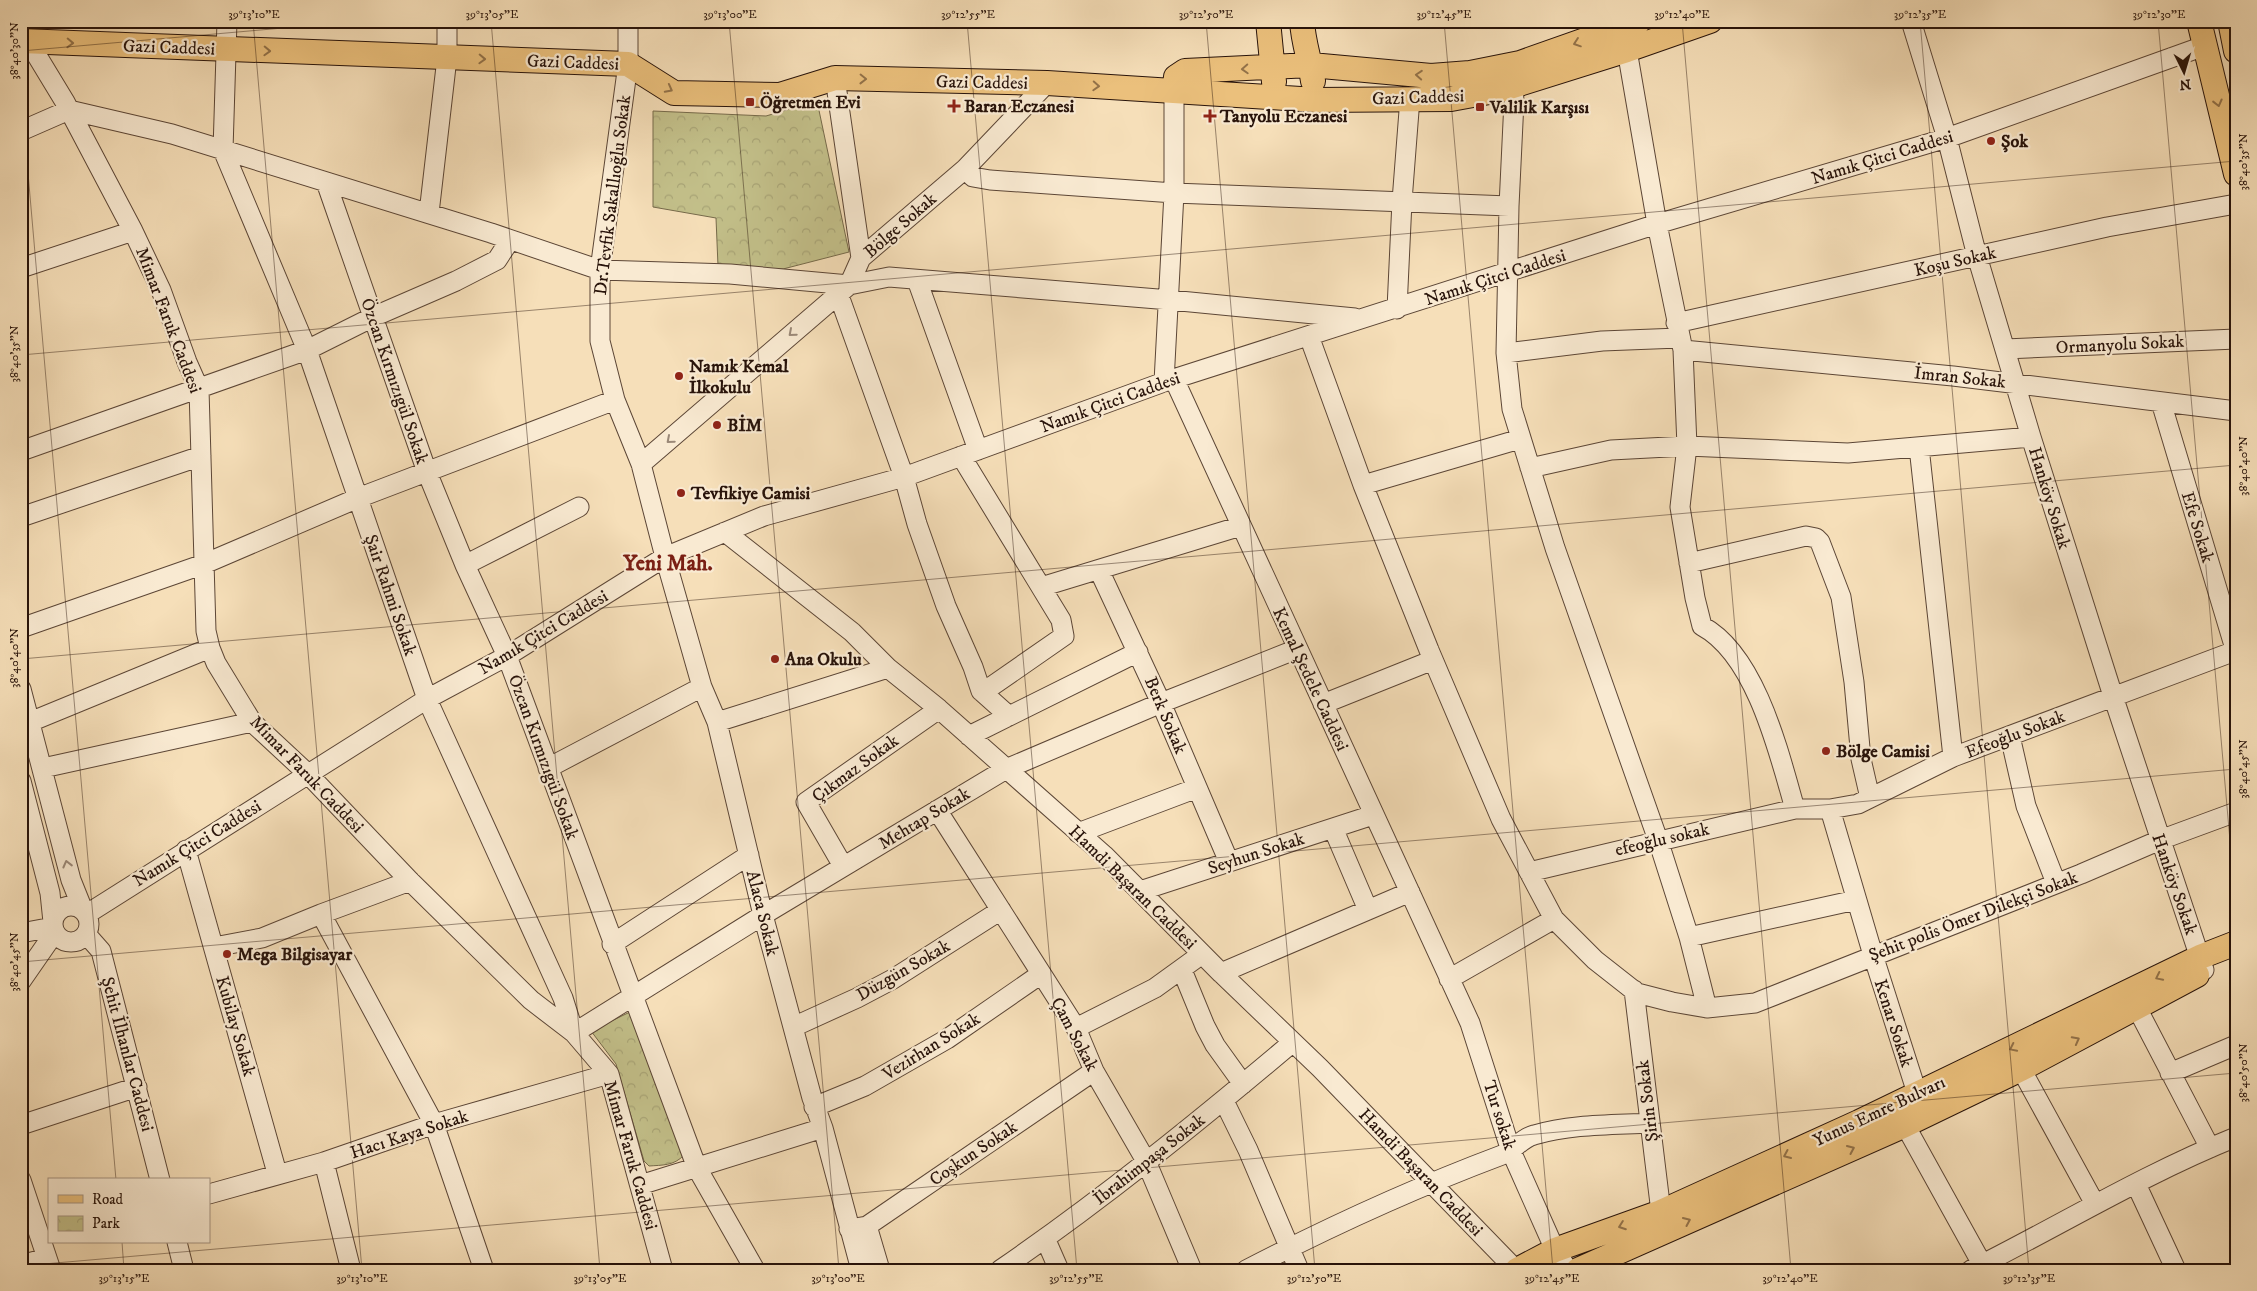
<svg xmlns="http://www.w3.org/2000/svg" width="2257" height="1291" font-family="'IM FELL DW Pica',serif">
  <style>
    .park { fill: url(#park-crowns); stroke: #766a4a }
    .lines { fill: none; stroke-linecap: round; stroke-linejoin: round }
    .minor-casing { stroke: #5c4636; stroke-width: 21 }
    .major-casing { stroke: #28130a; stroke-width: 26 }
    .minor { stroke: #f9ead2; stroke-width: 19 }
    .major { stroke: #ebc07c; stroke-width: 24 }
    .oneway { stroke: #937249 }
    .oneway2 { stroke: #9b8978 }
    .ticks { fill: none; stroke: #28130a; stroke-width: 1; stroke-opacity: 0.45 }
    .poi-dot { fill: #8f2418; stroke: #f9ead2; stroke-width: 2 }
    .labels { text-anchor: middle; stroke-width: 4.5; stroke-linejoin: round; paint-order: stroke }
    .street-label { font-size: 18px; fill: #28130a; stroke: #f9ead2 }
    .poi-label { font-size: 18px; font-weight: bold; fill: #28130a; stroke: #f9ead2; text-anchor: start }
    .district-label { font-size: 22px; font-weight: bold; fill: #7a1f14; stroke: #f9ead2 }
    .neatline { fill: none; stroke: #28130a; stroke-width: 2 }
    .ticks-label { font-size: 12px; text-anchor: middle; fill: #28130a }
  </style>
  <defs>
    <pattern id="park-crowns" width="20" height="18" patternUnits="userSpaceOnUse" patternTransform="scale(1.25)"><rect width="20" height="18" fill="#c3c08a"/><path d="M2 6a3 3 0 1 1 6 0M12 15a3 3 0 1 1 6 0" fill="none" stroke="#a8a476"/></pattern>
  </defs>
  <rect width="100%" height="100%" fill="#f6dfb9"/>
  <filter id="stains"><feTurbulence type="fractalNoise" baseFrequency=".004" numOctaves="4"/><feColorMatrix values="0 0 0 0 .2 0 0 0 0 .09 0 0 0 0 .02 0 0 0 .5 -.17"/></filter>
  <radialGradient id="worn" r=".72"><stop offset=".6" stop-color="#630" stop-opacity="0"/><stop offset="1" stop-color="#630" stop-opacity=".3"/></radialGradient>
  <path class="park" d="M817 101 849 252 783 269 718 266 716 218 653 207V111L766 116Z
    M632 1011 684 1155C674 1166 662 1165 649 1166L644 1161 616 1064 591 1031Z"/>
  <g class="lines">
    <g class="minor-casing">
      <path id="minor" d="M227 21 223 150 307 350 427 699 563 998 574 1033
        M628 21V64L600 270V341L615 400 641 464 665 557 702 687 717 722 763 915 812 1098 823 1128 861 1270
        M1911 21 1947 138 1977 256 2031 437 2113 696 2204 970
        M28 41 65 102 133 231 161 290 187 362 199 389 206 631 210 648 216 663 252 722 308 774 410 881 531 1000 574 1033 609 1074 663 1270
        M1627 50 1657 224 1683 350 1687 446 1680 507 1695 598 1702 626C1756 655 1779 753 1795 809
        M835 78 861 258
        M1513 86 1514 101 1509 206 1506 353 1512 409 1555 548 1658 840 1689 937 1856 900
        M21 131 69 110 172 134 491 233 600 270 730 274 849 285 889 277 1170 300 1355 318
        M965 169 973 177 990 180 1174 193 1509 206
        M326 182 427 472 465 565 507 656 697 1168 755 1270
        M429 213 447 58V21
        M21 268 133 231
        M917 280 978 450
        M838 293 904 477 917 524 946 606 973 667 981 691 1009 716
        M1397 309 1402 201 1410 98
        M1676 323 2107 227 2236 204
        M1309 336 1363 485 1429 650 1501 819 1554 919 1595 960 1637 993 1672 1002 1707 1008 1755 1003 2081 874 2160 840 2236 812
        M2005 349 2236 339
        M1683 350 1953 376 2236 411
        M1506 353 1602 341 1679 338
        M1174 379 1470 1023 1511 1151 1555 1250 1568 1270
        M1164 382 1174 193V91
        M2161 402 2236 652
        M1919 447 1953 757
        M21 451 307 350 373 317 456 281 497 260 510 240
        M961 456 1061 620 1064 636 992 686 981 691
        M641 464 849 285 861 258 965 169 1047 83
        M1530 468 1611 450 1687 446 1848 453 2031 437
        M1363 485 1520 439
        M21 517 201 456
        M725 532 852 632 888 668 939 709 1104 855 1221 973 1320 1068 1516 1270
        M1689 563 1806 536 1816 538 1820 542 1841 597 1854 682 1861 759 1870 798
        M465 565 579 507
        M1099 570 1161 703 1229 862
        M1041 587 1241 526
        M21 628 204 564 358 498 615 400
        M21 689 71 880 83 910
        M1323 704 1433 660
        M30 722 210 648
        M717 722 888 668
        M969 736 1138 652
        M2010 736 2026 806 2056 883
        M43 768 252 722
        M548 768 702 687
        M21 781 50 893 53 922
        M1830 809 1873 955 1917 1093
        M937 810 1076 1028 1094 1071 1146 1161 1192 1270
        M1333 828 1368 910
        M1078 833 1197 788
        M186 850 277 1173
        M843 866 806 802 939 709
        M1529 872 1795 809H1830L1858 804 1953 757 2235 651
        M1140 891 1373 815
        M53 924a18 18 0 1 1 36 0a18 18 0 1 1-36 0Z
        M87 914 427 699 507 656 665 557 764 516 904 477 1164 382 1657 224 1947 138 2204 46
        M321 914 434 1124 484 1270
        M21 933 53 927
        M86 934 101 951 160 1180
        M1689 937 1707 1008
        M612 944 749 855
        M214 947 262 938 321 914 410 881
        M1182 970 1205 1026 1215 1045 1243 1084
        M1221 973 1410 892
        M1449 979 1554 919
        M21 981 55 932
        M1634 990 1661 1212
        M2137 1008 2210 1148
        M792 1023H802L857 998 893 979 1001 910
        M1076 1028 1155 988 1202 954
        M574 1033 768 912 1006 769 1161 703 1297 649
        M2021 1069 2095 1204
        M2170 1073 2236 1045
        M1224 1101 1248 1150 1299 1270
        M814 1107 865 1086 947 1039 1041 974
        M21 1125 137 1087
        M1905 1125 1982 1264
        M324 1162 351 1270
        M21 1180 51 1270
        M2136 1184 2176 1270
        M640 1185 823 1128
        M209 1194 324 1162 434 1124 609 1074
        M867 1226 880 1270
        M849 1229 867 1226 1094 1071
        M1045 1238 1059 1270
        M177 1242 184 1270
        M21 1265 47 1258
        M1000 1270C1102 1200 1198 1122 1293 1042
        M1246 1270C1329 1227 1414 1188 1502 1155 1514 1150 1522 1138 1534 1135 1571 1124 1611 1125 1650 1123
        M1971 1270C2059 1226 2144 1174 2236 1137"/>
    </g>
    <g class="major-casing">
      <path id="major" d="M1268 21 1274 82
        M1302 21C1303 42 1310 60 1313 81
        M2199 21 2236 174
        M2230 21 2236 51
        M21 41 628 64 674 93 780 95 835 78 1047 83 1316 100 1451 99 1500 90 1627 50 1710 21
        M1174 91 1176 77 1185 71 1311 65 1431 76 1470 73 1520 63 1639 21
        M1517 1270 1555 1250 1661 1212 1859 1122 2200 957 2236 943
        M1578 1270 1905 1125 2021 1069 2197 975"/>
    </g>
    <use href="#minor" class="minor"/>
    <use href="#major" class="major"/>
  </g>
  <defs><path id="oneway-chevron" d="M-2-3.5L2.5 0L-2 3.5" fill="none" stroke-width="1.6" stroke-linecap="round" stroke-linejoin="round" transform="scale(1.25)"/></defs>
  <g class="oneway">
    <use href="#oneway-chevron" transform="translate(70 43) rotate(2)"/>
    <use href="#oneway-chevron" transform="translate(1577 43) rotate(161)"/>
    <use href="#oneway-chevron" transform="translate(267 51) rotate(2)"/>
    <use href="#oneway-chevron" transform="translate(482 59) rotate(2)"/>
    <use href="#oneway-chevron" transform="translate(1245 69) rotate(177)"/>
    <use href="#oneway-chevron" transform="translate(1419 75) rotate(-176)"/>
    <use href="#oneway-chevron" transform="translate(863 79) rotate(1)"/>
    <use href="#oneway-chevron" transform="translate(1096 86) rotate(3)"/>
    <use href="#oneway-chevron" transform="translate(669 89) rotate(28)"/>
    <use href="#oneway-chevron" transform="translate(2218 103) rotate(76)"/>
    <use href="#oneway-chevron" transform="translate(2159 977) rotate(154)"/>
    <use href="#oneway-chevron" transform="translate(2076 1040) rotate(-28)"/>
    <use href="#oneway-chevron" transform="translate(2013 1048) rotate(154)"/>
    <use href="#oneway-chevron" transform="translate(1851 1149) rotate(-24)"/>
    <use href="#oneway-chevron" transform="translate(1787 1155) rotate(156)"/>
    <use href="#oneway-chevron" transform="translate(1687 1221) rotate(-24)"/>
    <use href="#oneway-chevron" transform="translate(1622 1226) rotate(160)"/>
  </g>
  <g class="oneway2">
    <use href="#oneway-chevron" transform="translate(792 333) rotate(139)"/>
    <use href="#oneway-chevron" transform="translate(670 440) rotate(139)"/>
    <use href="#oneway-chevron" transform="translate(67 864) rotate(-104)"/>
  </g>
  <path class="ticks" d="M253 21 362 1270M491 21 600 1270M729 21 839 1270M967 21 1077 1270M1206 21 1315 1270M1444 21 1553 1270M1682 21 1791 1270M1920 21 2029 1270M2158 21 2236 909M21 51 363 21M21 93 116 1180M21 355 2236 161M21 659 2236 465M21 962 2236 769M122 1242 124 1270M21 1266 2236 1073"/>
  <g class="poi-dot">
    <rect x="745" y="97" width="10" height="10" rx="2.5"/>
    <path d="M951.5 98.5h5v5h5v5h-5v5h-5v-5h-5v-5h5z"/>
    <rect x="1475" y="102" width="10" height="10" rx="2.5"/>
    <path d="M1207.5 108.5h5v5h5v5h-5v5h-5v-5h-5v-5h5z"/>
    <circle cx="1991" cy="141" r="5"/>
    <circle cx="679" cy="376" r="5"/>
    <circle cx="717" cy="425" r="5"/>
    <circle cx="681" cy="493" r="5"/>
    <circle cx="775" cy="659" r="5"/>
    <circle cx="1826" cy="751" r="5"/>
    <circle cx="227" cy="954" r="5"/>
  </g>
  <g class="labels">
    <g class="street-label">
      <text transform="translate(169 47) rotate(2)" y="6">Gazi Caddesi</text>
      <text transform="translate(573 62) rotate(2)" y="6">Gazi Caddesi</text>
      <text transform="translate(982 82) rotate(1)" y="6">Gazi Caddesi</text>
      <text transform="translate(1418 97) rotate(-2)" y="6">Gazi Caddesi</text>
      <text transform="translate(1882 157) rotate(-17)" y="6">Namık Çitci Caddesi</text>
      <text transform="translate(612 195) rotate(-83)" y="6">Dr.Tevfik Sakallıoğlu Sokak</text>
      <text transform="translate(900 225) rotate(-41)" y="6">Bölge Sokak</text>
      <text transform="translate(1955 261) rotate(-13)" y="6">Koşu Sokak</text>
      <text transform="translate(1495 277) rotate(-18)" y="6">Namık Çitci Caddesi</text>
      <text transform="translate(169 320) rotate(69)" y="6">Mimar Faruk Caddesi</text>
      <text transform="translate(2120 344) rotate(-3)" y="6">Ormanyolu Sokak</text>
      <text transform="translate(1960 377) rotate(6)" y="6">İmran Sokak</text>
      <text transform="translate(395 381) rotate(71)" y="6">Özcan Kırmızıgül Sokak</text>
      <text transform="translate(1110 402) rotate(-20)" y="6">Namık Çitci Caddesi</text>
      <text transform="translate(2050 498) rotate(73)" y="6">Hanköy Sokak</text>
      <text transform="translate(2198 527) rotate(73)" y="6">Efe Sokak</text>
      <text transform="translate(391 595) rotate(71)" y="6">Şair Rahmi Sokak</text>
      <text transform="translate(543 632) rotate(-31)" y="6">Namık Çitci Caddesi</text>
      <text transform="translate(1311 679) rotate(65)" y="6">Kemal Şedele Caddesi</text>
      <text transform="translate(1166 715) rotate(67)" y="6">Berk Sokak</text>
      <text transform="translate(2015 734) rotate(-21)" y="6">Efeoğlu Sokak</text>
      <text transform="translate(544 757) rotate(70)" y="6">Özcan Kırmızıgül Sokak</text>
      <text transform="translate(855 768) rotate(-36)" y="6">Çıkmaz Sokak</text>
      <text transform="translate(307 774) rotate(46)" y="6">Mimar Faruk Caddesi</text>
      <text transform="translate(924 818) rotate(-31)" y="6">Mehtap Sokak</text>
      <text transform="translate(1662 839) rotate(-13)" y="6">efeoğlu sokak</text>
      <text transform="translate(197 843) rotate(-32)" y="6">Namık Çitci Caddesi</text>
      <text transform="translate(1256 853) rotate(-18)" y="6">Seyhun Sokak</text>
      <text transform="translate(2175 884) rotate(71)" y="6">Hanköy Sokak</text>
      <text transform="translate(1133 887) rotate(44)" y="6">Hamdi Başaran Caddesi</text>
      <text transform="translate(763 913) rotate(76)" y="6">Alaca Sokak</text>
      <text transform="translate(1973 916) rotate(-21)" y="6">Şehit polis Ömer Dilekçi Sokak</text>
      <text transform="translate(903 970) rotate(-30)" y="6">Düzgün Sokak</text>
      <text transform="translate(1894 1023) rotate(72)" y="6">Kenar Sokak</text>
      <text transform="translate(236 1026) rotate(74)" y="6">Kubilay Sokak</text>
      <text transform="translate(1075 1034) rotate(62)" y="6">Çam Sokak</text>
      <text transform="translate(931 1046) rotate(-32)" y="6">Vezirhan Sokak</text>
      <text transform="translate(128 1054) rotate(75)" y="6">Şehit İlhanlar Caddesi</text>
      <text transform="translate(1647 1101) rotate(-97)" y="6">Şirin Sokak</text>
      <text transform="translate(1879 1111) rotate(-25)" y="6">Yunus Emre Bulvarı</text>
      <text transform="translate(1500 1115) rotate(72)" y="6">Tur sokak</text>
      <text transform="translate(409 1134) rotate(-18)" y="6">Hacı Kaya Sokak</text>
      <text transform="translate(973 1153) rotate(-34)" y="6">Coşkun Sokak</text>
      <text transform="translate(631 1155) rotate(74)" y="6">Mimar Faruk Caddesi</text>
      <text transform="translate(1149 1159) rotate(-38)" y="6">İbrahimpaşa Sokak</text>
      <text transform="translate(1421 1172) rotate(46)" y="6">Hamdi Başaran Caddesi</text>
    </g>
    <g class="poi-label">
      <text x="760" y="108">Öğretmen Evi</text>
      <text x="964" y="112">Baran Eczanesi</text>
      <text x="1490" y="113">Valilik Karşısı</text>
      <text x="1220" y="122">Tanyolu Eczanesi</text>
      <text x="2001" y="147">Şok</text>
      <text x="689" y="372">Namık Kemal<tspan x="689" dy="21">İlkokulu</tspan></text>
      <text x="727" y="431">BİM</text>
      <text x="691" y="499">Tevfikiye Camisi</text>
      <text x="785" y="665">Ana Okulu</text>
      <text x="1836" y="757">Bölge Camisi</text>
      <text x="237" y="960">Mega Bilgisayar</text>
    </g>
    <g class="district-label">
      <text x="668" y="570">Yeni Mah.</text>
    </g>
  </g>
  <rect width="2257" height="1291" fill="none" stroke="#f6dfb9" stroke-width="55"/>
  <rect x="48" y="1178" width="162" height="65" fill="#f9ead2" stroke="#a59482"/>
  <rect x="58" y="1195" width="25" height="8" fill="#ebc07c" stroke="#a59482"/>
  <text x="92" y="1204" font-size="15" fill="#28130a">Road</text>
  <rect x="58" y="1216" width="25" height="15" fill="url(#park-crowns)" stroke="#a59482"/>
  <text x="92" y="1228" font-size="15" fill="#28130a">Park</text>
  <g transform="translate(2184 72) rotate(175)" stroke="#f9ead2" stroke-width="4" paint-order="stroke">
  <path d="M0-4L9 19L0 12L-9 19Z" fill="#28130a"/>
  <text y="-8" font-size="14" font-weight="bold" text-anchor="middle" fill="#28130a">N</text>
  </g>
  <rect x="28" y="28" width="2202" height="1236" class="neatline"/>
  <g class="ticks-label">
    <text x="254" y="18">39°13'10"E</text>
    <text x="492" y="18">39°13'05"E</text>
    <text x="730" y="18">39°13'00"E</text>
    <text x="968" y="18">39°12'55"E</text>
    <text x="1206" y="18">39°12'50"E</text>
    <text x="1444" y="18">39°12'45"E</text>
    <text x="1682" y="18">39°12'40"E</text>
    <text x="1920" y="18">39°12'35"E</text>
    <text x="2159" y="18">39°12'30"E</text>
    <text transform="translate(14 51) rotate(-90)" y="4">38°40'30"N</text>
    <text transform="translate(2243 162) rotate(-90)" y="4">38°40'35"N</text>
    <text transform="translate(14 354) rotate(-90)" y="4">38°40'35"N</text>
    <text transform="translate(2243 466) rotate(-90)" y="4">38°40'40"N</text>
    <text transform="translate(14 658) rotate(-90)" y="4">38°40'40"N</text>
    <text transform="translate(2243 769) rotate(-90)" y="4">38°40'45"N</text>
    <text transform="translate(14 962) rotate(-90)" y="4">38°40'45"N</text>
    <text transform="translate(2243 1073) rotate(-90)" y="4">38°40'50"N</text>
    <text x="124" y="1282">39°13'15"E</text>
    <text x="362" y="1282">39°13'10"E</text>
    <text x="600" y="1282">39°13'05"E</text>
    <text x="838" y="1282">39°13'00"E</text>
    <text x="1076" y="1282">39°12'55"E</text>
    <text x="1314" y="1282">39°12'50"E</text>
    <text x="1552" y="1282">39°12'45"E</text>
    <text x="1790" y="1282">39°12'40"E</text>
    <text x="2029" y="1282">39°12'35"E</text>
  </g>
  <rect width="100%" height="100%" filter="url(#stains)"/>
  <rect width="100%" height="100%" fill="url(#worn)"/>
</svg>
